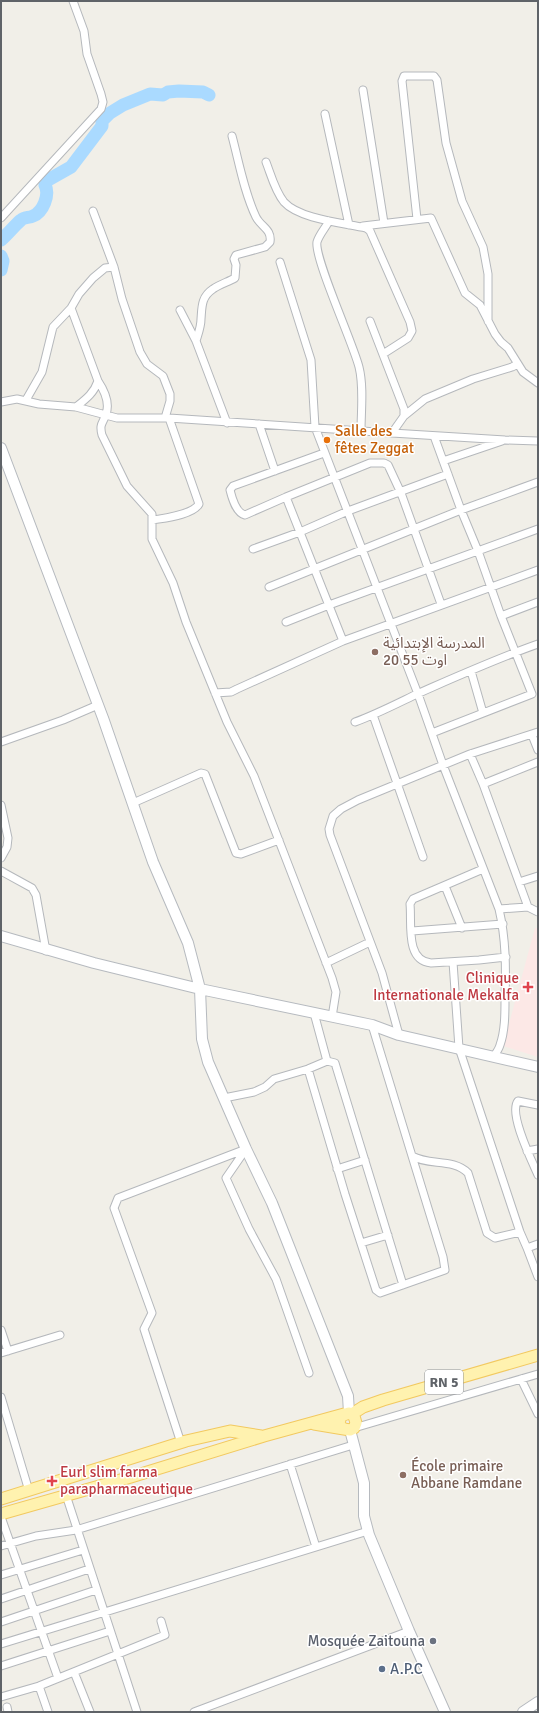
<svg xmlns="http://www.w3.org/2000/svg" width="539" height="1713" font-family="Signika,'Noto Sans Arabic',sans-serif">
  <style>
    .medical { fill: #fce8e6 }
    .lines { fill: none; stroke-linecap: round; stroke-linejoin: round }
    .river { stroke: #aadaff; stroke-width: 13 }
    .street-casing { stroke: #b5b8bc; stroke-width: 9 }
    .secondary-casing { stroke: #b6babf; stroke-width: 12 }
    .primary-casing { stroke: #f2c960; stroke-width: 13 }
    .street { stroke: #fff; stroke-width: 7 }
    .secondary { stroke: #fff; stroke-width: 10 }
    .primary { stroke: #fff2af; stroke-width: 11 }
    .food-dot { fill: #e8710a; stroke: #fff; stroke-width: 1.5 }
    .education-dot { fill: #8d6e63; stroke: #fff; stroke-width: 1.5 }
    .health-dot { fill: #e0444e; stroke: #fff; stroke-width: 1.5 }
    .worship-dot { fill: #6b7280; stroke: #fff; stroke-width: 1.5 }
    .service-dot { fill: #5c6f8a; stroke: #fff; stroke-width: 1.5 }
    .labels { text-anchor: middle; stroke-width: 3; stroke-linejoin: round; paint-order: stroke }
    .shield { fill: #fff; stroke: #8f9295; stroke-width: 1 }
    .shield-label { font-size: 14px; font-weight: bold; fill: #5f6368 }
    .food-label { font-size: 15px; fill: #c56008; stroke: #fff; text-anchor: start }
    .education-label { font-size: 15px; fill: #785e54; stroke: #fff; text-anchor: start }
    .health-label { font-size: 15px; fill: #be3a42; stroke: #fff; text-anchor: end }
    .worship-label { font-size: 15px; fill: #5b616d; stroke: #fff; text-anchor: end }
    .service-label { font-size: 15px; fill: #4e5e75; stroke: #fff; text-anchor: start }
  </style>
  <rect width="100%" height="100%" fill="#f1efe8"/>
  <path class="medical" d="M535 928H538V1057L503 1046Z"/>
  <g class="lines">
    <path class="river" d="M1 240C8 234 14 226 21 220 24 217 29 218 33 216 43 212 50 195 45 185L48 180 71 167 102 126V121L110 113 123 105 150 94 163 95 168 92 179 91 203 92 209 95
      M1 256 3 261 1 270"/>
    <g class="street-casing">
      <path id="street" d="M363 90 384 223
        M325 114 349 225
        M266 162C271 175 275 191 284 202 299 219 344 223 366 228L370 231 410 322 412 331 408 338 383 354
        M93 211 114 267
        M1 218 101 109 103 102 101 94 87 54 84 31 73 1
        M417 219 402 81 404 76H434L437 80 446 143 462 201 483 247 488 274V321
        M329 221C326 227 319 235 317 242 314 258 353 343 359 367 364 387 361 411 361 431
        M363 226 431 218 465 293 480 305 495 334 501 342 508 348 523 372 538 383
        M280 262 311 360 315 427 418 694 443 765 499 909C506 939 506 968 505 999 505 1014 505 1031 500 1045 499 1049 496 1053 494 1056
        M71 308 98 381C94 393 86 399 76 407
        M180 310 196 341 227 423
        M370 321 404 409V416L392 433
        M196 341C198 334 201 327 201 319 202 307 201 297 213 289 220 284 228 282 235 278L236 265 234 259 236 255 265 247 270 242C272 229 261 227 256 217 244 192 239 162 232 136
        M98 381C104 390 110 403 106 414 103 424 99 423 102 435L127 486 152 514V539L173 583 186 622 227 722 254 776 332 978 336 992 332 1017
        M26 400 42 372 53 327 71 308 79 294 93 278 105 268 114 267 122 299 140 352 147 364 163 376 170 394V401L165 418
        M1 402 17 399 39 404 76 407 117 418H169L392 433 505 440 538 441
        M404 416 425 399 473 379 512 367 518 364
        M259 424 275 471
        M443 461 502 441
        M286 497 245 515C236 513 232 498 230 490L233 486 324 453
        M153 520C164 518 193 515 199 504L169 418
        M253 549 300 532 348 511 448 474
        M269 587 461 510 538 482
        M501 616 538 602
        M286 622 329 605 538 529
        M343 641 286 497 370 463H384L388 465 401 493 441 604
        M471 671 483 713
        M215 693 231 692 237 689 343 641 538 570
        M373 715 423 857
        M355 722C377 714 398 703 419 693 458 676 498 658 538 644
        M432 733 532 694 501 616 478 551 461 510 434 436
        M532 735 538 750
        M1 742 63 720 98 705
        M470 754 483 784 528 907
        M483 784 538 762
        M133 803 201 773 205 774 236 853 241 854 279 840
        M1 805 8 838 7 847 1 858
        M483 869 413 899 410 904C412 923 405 961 431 963L479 960 506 957
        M1 871 32 888 36 895 46 951
        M519 882 538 876
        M445 886 462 928
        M499 909 528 907 538 912
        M412 931 503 924
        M453 962 459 1048 520 1232 527 1248
        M326 963 370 942
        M314 1013 327 1061
        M372 1025 412 1156C429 1166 453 1158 468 1173L487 1233 495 1238 520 1232
        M399 1035 382 973 330 835 329 829 333 816 341 809 358 800 470 754 538 732
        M308 1069 345 1194 376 1290 380 1293 445 1270 443 1257 412 1156
        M224 1098 254 1092 265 1087 274 1079 308 1069 327 1061 335 1063 403 1285
        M538 1105 518 1101C508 1113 532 1161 538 1175
        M246 1149 226 1178 249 1229 276 1279 309 1373
        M527 1151 538 1149
        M337 1169 365 1160
        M361 1243 388 1235
        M538 1244 527 1248 538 1277
        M1 1330 8 1351
        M1 1353 60 1335
        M521 1379 538 1414
        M1 1397 29 1491
        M354 1428 538 1374
        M181 1443 144 1329 152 1313 114 1208 118 1198 246 1149
        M290 1464 316 1547
        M66 1495 137 1712
        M1 1517 58 1678
        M1 1546 36 1536 76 1530 353 1445
        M1 1575 83 1550
        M1 1599 89 1569
        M1 1622 96 1590
        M1 1644 368 1531
        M1 1666 110 1631
        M74 1672 90 1712
        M39 1686 48 1712
        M1 1697 39 1686 165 1635 161 1621
        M7 1707 8 1712
        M194 1712 409 1631"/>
    </g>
    <g class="secondary-casing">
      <path id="secondary" d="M1 448 103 718 153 862 188 943 200 989 372 1025 399 1035 538 1067
        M1 936 94 963 200 989 202 1039 208 1062 246 1149 272 1203 348 1396 349 1413
        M350 1430 364 1483V1516L369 1535 409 1631 445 1712
        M523 1712 538 1702"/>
    </g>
    <g class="primary-casing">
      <path id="primary" d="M352 1414 363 1407 383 1400 538 1355
        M314 1424 350 1430 354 1428 356 1423 354 1416 349 1413 341 1416 339 1423 342 1428
        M1 1499 186 1441 230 1431 261 1436
        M1 1514 131 1477 264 1436 344 1414"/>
    </g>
    <use href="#street" class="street"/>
    <use href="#secondary" class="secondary"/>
    <use href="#primary" class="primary"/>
  </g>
  <circle class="food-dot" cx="327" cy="440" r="4"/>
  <g class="education-dot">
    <circle cx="375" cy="652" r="4"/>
    <circle cx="403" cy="1475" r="4"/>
  </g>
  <g class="health-dot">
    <path d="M526 981h4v4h4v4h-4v4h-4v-4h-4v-4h4z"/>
    <path d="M50 1475h4v4h4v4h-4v4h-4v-4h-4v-4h4z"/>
  </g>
  <circle class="worship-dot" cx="433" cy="1641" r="4"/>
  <circle class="service-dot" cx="382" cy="1669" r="4"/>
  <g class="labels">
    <rect class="shield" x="425" y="1370" width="38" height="24" rx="3"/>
    <g class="shield-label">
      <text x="444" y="1387">RN 5</text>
    </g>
    <g class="food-label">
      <text x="335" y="436">Salle des<tspan x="335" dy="17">fêtes Zeggat</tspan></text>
    </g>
    <g class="education-label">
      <text x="383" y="648">المدرسة الإبتدائية<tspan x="383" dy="17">20 اوت 55</tspan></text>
      <text x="411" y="1471">École primaire<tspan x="411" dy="17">Abbane Ramdane</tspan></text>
    </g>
    <g class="health-label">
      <text x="519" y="983">Clinique<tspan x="519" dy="17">Internationale Mekalfa</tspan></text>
      <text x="60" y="1477" text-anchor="start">Eurl slim farma<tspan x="60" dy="17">parapharmaceutique</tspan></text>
    </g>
    <g class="worship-label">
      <text x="425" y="1646">Mosquée Zaitouna</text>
    </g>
    <g class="service-label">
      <text x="390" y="1674">A.P.C</text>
    </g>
  </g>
  <rect width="539" height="1713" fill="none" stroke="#5f6368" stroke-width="4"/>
</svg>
